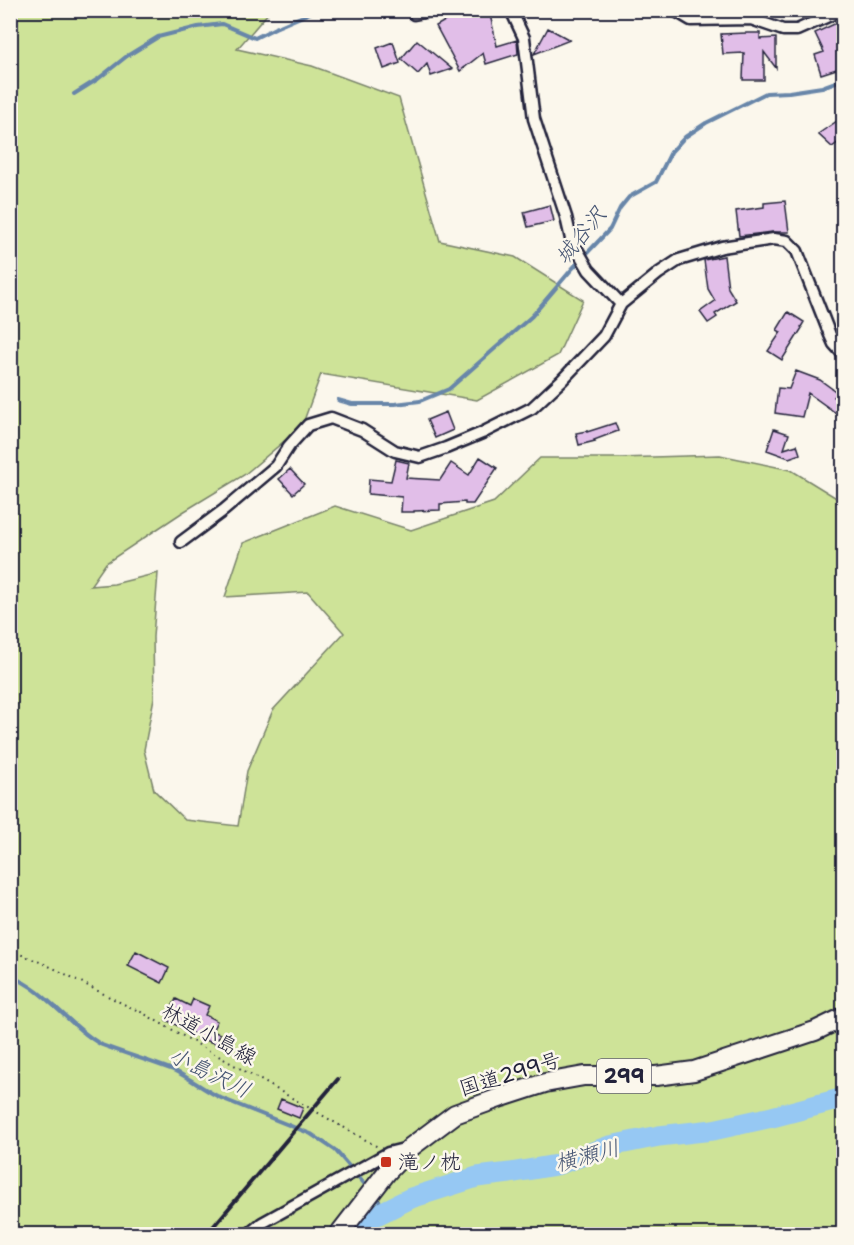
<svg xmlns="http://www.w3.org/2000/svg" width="854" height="1245" font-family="'Shantell Sans','Klee One',sans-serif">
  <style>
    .green { fill: #cee398; stroke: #78826a; stroke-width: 1.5 }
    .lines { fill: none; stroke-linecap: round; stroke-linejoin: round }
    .stream { stroke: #6886a9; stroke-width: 4 }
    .river { stroke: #96c8f3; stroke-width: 21 }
    .building { fill: #e1bee8; stroke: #22223b; stroke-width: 1.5 }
    .minor-casing { stroke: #22223b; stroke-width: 15 }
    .trunk-casing { stroke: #22223b; stroke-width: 22 }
    .path { stroke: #22223b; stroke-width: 2; stroke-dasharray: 1.5 4.5; stroke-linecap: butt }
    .minor { stroke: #fbf7ec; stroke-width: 10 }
    .trunk { stroke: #fbf7ec; stroke-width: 18 }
    .rail { stroke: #22223b; stroke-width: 4 }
    .poi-dot { fill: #c8321e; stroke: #fbf7ec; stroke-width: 2 }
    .labels { text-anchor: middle; stroke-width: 5; stroke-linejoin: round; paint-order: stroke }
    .shield { fill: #fbf7ec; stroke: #636270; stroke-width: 1.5 }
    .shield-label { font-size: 20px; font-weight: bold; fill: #22223b }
    .street-label { font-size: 21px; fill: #22223b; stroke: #fbf7ec }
    .poi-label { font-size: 21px; fill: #22223b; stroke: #fbf7ec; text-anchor: start }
    .water-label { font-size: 22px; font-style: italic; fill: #455472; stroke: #fbf7ec }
  </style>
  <rect width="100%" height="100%" fill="#fbf7ec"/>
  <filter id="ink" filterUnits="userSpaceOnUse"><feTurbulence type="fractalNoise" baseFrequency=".0167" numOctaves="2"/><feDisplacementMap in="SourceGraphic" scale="12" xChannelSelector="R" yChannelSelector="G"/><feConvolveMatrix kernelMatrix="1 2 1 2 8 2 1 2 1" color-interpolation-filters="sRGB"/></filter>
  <g filter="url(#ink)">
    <path class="green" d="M10 11H270L237 49 312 66 399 98 440 241 515 257 583 300 558 355 477 400 321 374 302 426 244 475 183 512 106 563 90 586 114 584 158 573 153 637 154 698 144 750 154 790 185 820 238 826 247 771 273 710 344 633 308 592 225 597 243 543 335 506 411 530 494 502 540 458H619L720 455 791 470 843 502 844 556 842 558 844 561 843 1234H11Z"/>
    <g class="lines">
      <path class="stream" d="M74 94 98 79 127 56 158 37 198 27 222 24 255 38 275 28 317 10
        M338 400 352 404H395L420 401 449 389 532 316 572 269 610 229 620 208 629 197 656 182 671 152 685 137 706 123 766 93 789 92 822 87 844 79
        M10 976C47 990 68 1026 102 1045 126 1054 150 1061 173 1070 190 1078 204 1090 221 1098L311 1134 335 1150 368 1188
        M375 1196 386 1210"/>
      <path class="river" d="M338 1234 411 1198 477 1177 510 1173 556 1165 610 1146 659 1136 713 1130 772 1117 844 1098"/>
    </g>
    <path class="building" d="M478 10H489L497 46 517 40 518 54 486 64 483 53 460 71 436 26 457 14 458 15Z
      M843 20V41L838 43 843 60V67L821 74 815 55 824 52 815 33Z
      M548 28 570 40 534 54Z
      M747 33H760V39L776 38V68L764 52V80H743L744 53 723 54 721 34Z
      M417 40 452 69 431 76 427 64 418 74 401 59Z
      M393 42 400 63 384 69 377 48Z
      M843 117V139L832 147 818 134Z
      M785 201 789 232H773L739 236 736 211 764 207V203Z
      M550 205 554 221 528 227 524 212Z
      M724 256 728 288 736 301 715 314 717 317 708 323 700 312 715 301 708 289 704 260Z
      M788 312 804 322 801 327 802 328 782 360 768 351 781 332 777 330Z
      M796 371 820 380 838 393 834 397 843 404V418L808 393 802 417 775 413 778 388 789 389Z
      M446 412 453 430 435 438 427 420Z
      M615 423 618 431 594 440 595 441 579 445 576 433 587 431V432Z
      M774 429 789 434 784 449 797 445 800 454 789 458 767 450Z
      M480 457 497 468 473 504H465V502L440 504V510L414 511V512H401L402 497 368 494 369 479 391 481 396 460 409 463 406 478 440 480 451 463 469 475Z
      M290 469 304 484 293 494 279 479Z
      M136 951 169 968 162 983 128 966Z
      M176 999 190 1006 193 999 209 1006 205 1015 217 1021 212 1031 220 1034 216 1044 197 1037 198 1036 166 1020Z
      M281 1099 303 1108 299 1118 277 1109Z"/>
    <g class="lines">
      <g class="minor-casing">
        <path id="minor" d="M511 10 524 38 534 119 566 217 571 239 589 270 621 304
          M674 10 691 20 751 19 783 30H797L842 10
          M414 14 435 10
          M181 542 224 510 276 466 289 446 308 425 331 418 362 430 395 451 420 457 446 448 482 433 532 408 562 380 604 336 621 304 659 273 679 260 722 247 774 239 787 241 797 251 830 335 834 344 844 355
          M249 1234 262 1223 388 1153 408 1148"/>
      </g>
      <g class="trunk-casing">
        <path id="trunk" d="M339 1234 387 1172 411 1147 455 1114 502 1097 545 1083 584 1076H656L694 1071 815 1031 844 1017"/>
      </g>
      <path class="path" d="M10 951C56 965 97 993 141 1012L378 1147"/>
      <use href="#minor" class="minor"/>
      <use href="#trunk" class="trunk"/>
      <path class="rail" d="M207 1234 338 1079"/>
    </g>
  </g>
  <rect class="poi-dot" x="380" y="1156" width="12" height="12" rx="3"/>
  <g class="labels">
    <rect class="shield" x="597" y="1059" width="54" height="34" rx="4.5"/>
    <g class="shield-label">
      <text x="624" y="1083">299</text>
    </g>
    <g class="street-label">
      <text transform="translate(209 1034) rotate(29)" y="7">林道小島線</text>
      <text transform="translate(510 1074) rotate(-17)" y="7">国道299号</text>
    </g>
    <g class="poi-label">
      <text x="398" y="1169">滝ノ枕</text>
    </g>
    <g class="water-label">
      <text transform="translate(580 235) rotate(-51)" y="8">城谷沢</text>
      <text transform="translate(210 1072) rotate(26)" y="8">小島沢川</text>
      <text transform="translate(587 1155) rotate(-15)" y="8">横瀬川</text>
    </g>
  </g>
  <rect width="854" height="1245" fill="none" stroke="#fbf7ec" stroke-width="36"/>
  <rect x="18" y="18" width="818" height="1209" fill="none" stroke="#22223b" stroke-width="2" filter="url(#ink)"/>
</svg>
